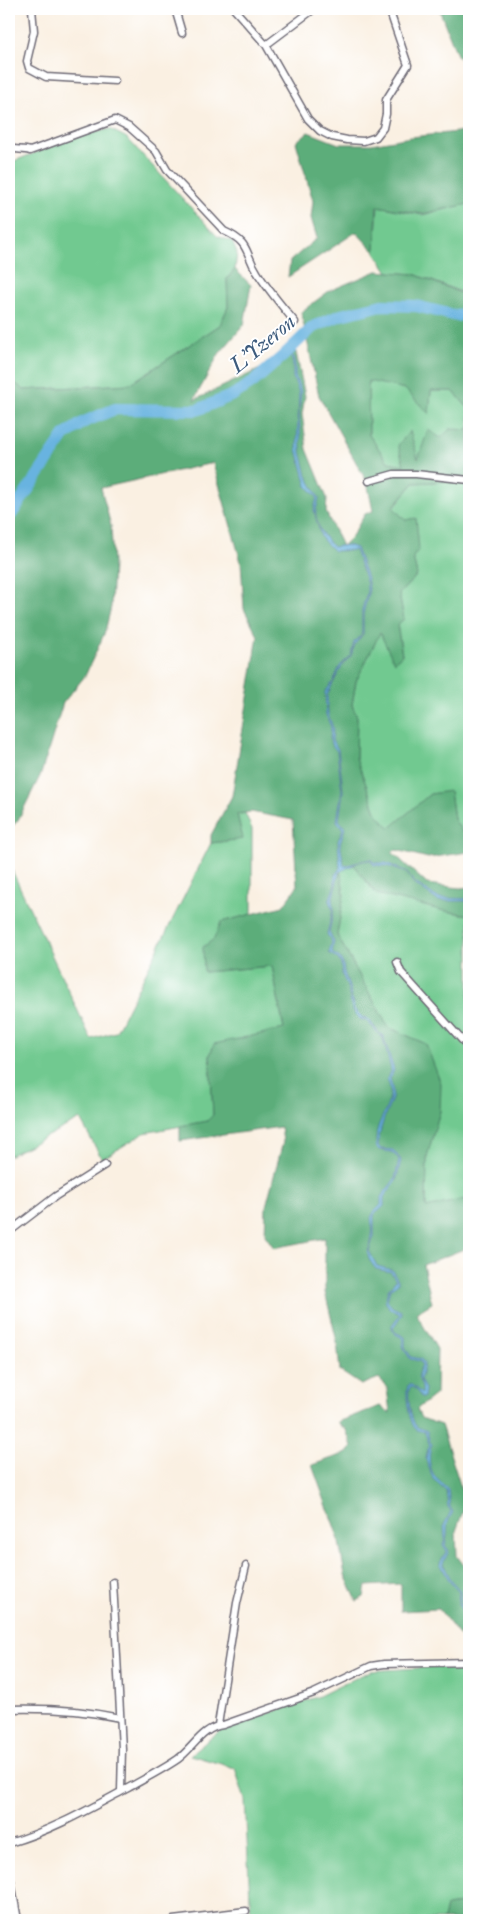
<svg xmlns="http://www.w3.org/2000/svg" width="478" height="1929" font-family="'IM FELL Double Pica',serif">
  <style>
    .green { fill: #71c990; stroke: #4a7666 }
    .forest { fill: #5cad7a; stroke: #3f685a }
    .water { fill: #67b3e0; stroke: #446a8e }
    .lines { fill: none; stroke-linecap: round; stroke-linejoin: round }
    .river { stroke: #67b3e0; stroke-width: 12 }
    .street-casing { stroke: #6e6a75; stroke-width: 9 }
    .street { stroke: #fff; stroke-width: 6 }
    .labels { text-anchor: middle; stroke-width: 4; stroke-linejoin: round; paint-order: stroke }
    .water-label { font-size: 22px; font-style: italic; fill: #3e5c7d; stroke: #fff }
  </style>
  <rect width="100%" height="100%" fill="#fff"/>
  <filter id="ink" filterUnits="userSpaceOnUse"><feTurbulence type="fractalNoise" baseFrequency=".02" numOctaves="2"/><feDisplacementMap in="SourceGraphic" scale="10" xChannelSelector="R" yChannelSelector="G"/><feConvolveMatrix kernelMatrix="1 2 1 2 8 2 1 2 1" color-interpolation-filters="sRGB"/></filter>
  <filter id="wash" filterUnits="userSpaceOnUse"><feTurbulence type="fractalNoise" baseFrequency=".0096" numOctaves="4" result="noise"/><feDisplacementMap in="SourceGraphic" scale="20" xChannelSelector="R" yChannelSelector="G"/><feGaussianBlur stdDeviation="1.12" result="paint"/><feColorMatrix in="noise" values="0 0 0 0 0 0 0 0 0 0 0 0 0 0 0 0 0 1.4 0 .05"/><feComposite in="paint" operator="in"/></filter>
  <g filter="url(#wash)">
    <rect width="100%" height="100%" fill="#faf0e2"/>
    <path class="green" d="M110 129 127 138 217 236 232 241 237 253 235 269 227 279 228 307 220 325 130 384 24 390 9 378V163L78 136Z
      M467 204H469V291L461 292 414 274 388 272 375 252 378 206 422 215Z
      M368 380 405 389 429 414 431 391H453L469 409V430L450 429 418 460 410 432 405 465 388 462 369 435Z
      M469 480V831L462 832 454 819 450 792 430 794 390 829 377 814 356 758 357 717 352 705 356 681 380 632 394 661 402 655 397 624 404 619 399 594 417 575 405 520 393 508 414 483Z
      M245 813 252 829V914L221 923 204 972 272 966 284 1030 210 1055 213 1115 208 1121 144 1133 102 1159 80 1119 9 1156V864L91 1039 116 1032 211 843 243 839 237 815Z
      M354 864 440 910 469 915V1198L426 1209 427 1156 440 1111 426 1044 388 1027 337 935 344 894 340 868Z
      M466 1665 469 1672V1903L446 1906 443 1920H251L245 1800 235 1768 190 1755 223 1728 317 1697 370 1671Z"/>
    <path class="forest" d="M439 9H469V71L457 55Z
      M469 129V204L422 214 377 206 375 252 356 232 288 277 290 261 317 238 311 218 313 201 296 142 308 132 339 144H371L411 137 457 132Z
      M235 269 251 285 244 325 219 354 194 400 296 352 305 396 302 414 307 449 327 498 326 512 342 546 352 536 365 514 373 511 367 482 319 396 301 312 329 291 377 271 414 274 461 293 469 291V409L453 391H431L429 414 405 389 368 381 369 435 388 462 404 465 398 445 410 431 418 459 428 430 441 438 450 429 469 430V480L414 483 393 507 405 520 416 518 419 549 413 557 417 575 399 594 404 619 397 625 402 655 394 662 380 633 356 681 352 705 357 717 356 758 377 814 390 828 430 794 450 791 454 819 462 832 469 831V852L428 858 396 850 392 852 427 884 460 888 469 887V915L440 910 376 894 354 865 340 869 344 894 337 935 388 1027 426 1044 441 1084 440 1111 427 1156 426 1208 469 1198V1247L423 1265 432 1303 416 1313 437 1349 436 1394 417 1409 421 1418 441 1425 466 1503 456 1531 457 1556 469 1572V1672L466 1665 468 1647 439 1609 401 1611V1584L366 1586 364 1597 357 1601 345 1575 338 1537 312 1465 347 1453 352 1446 346 1430 337 1422 380 1406 390 1413 387 1388 379 1378 361 1385 340 1371 337 1342 325 1292V1238L274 1248 265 1235 266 1206 283 1142 281 1127 180 1141V1126L207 1121 213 1115 210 1055 214 1044 284 1029 272 966 204 972 203 947 214 939 221 922 283 906 297 886 293 820 251 812 237 814 243 839 211 843V835L232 796 258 636 244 609 241 562 213 463 101 488 111 526 113 563 111 607 105 632 85 676 63 703 41 774 18 820 9 830V378L24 390 130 384 220 325 228 307 227 279Z
      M469 1903V1920H443L446 1906Z"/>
    <path class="water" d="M291 348 295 365V376L301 392 299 412 301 452 307 476 319 498C318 502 317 506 316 510 314 523 324 538 333 547L347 545 356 548 367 578 369 589 363 614V634L355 644 351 656 343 664 327 695 328 714 333 728 332 741 338 749 343 791 339 820 345 828 340 843 344 866 370 859 375 863H386L405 871 415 883 438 898 469 899V901H438L414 884 407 873 387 866 374 865 370 860 361 861 339 872 332 901 334 909 329 932 334 941 332 953 340 958 343 964 344 972 350 990 354 1009 363 1018 368 1019 379 1033 383 1036 394 1070 390 1079C397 1098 388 1105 383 1122 380 1130 379 1138 378 1146L381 1149 393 1150 401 1160 396 1181 384 1197V1206L374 1215V1236L369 1251 377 1266 392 1270 398 1280V1283L390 1289 387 1300 392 1307 401 1311 402 1314 393 1328 395 1332 405 1337V1347L411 1357 421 1359 424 1364 420 1380 425 1389 424 1397 422 1398 414 1388 410 1387C406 1393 411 1420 416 1426 419 1429 423 1429 427 1431L430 1442 432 1444C428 1455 428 1468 436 1478 439 1482 445 1485 448 1489L450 1507 453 1512C443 1528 450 1530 445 1545L449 1551 443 1563 451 1580 460 1591V1603L469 1623 458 1604 459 1592 450 1582 440 1563 447 1551 443 1545 445 1539 444 1525 451 1511 448 1507 446 1490 433 1479 426 1459 428 1449 430 1446 425 1432C422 1431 419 1431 417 1430 409 1425 405 1394 408 1385H412L422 1394C424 1381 413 1381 422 1365L420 1361 410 1359 403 1346V1338C397 1335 391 1333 392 1325L400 1314 390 1309 385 1301 388 1290 396 1280 391 1272 376 1269C362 1252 370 1253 372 1236 375 1218 364 1221 381 1205V1197L395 1179 399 1159 392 1152 379 1150 376 1147C376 1140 376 1133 378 1127 384 1110 396 1097 387 1079L391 1069 383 1038 367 1021 360 1019 352 1009 348 989 342 974 341 964 338 959 329 953 332 942 327 934 333 910 329 901 335 885V875L340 868 338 841 343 829 337 821 342 790 337 751 331 744 330 740 331 727 326 715 325 692 333 682 340 666 351 655 354 642 362 635V610L367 592V584L355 550 334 551 325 542 321 537 314 510 317 497 307 486 297 449 299 393 293 377V364L289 350Z"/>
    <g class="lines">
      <path class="river" d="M9 515H11L65 435 84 422 115 409 197 410 233 395 252 383 283 356 313 327 341 315 382 305 416 306 457 316 469 311"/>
    </g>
  </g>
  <g filter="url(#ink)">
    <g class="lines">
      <g class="street-casing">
        <path id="street" d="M32 9 34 31 27 61 29 68 46 77 115 81
          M175 9 182 33
          M234 9 266 45 308 119 320 131 332 137 347 140 364 141 376 137 383 128 386 114V100L408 65 389 9
          M266 45 314 9
          M9 147C14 151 23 148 30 151L115 120 129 127 156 151 167 170 224 231C251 243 244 252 257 272 268 290 282 306 295 322
          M369 481 394 474H416L469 480
          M397 962 401 972 469 1048
          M9 1232 56 1196 105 1165
          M113 1582 122 1749 121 1791
          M9 1709C47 1708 83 1710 120 1718
          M218 1725 237 1603 246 1566
          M9 1843C51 1831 89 1809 128 1788 144 1779 162 1770 178 1759 193 1748 203 1727 223 1725L314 1693 371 1666 384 1664 469 1662
          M9 1871 18 1920
          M173 1920 246 1911"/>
      </g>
      <use href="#street" class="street"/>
    </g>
  </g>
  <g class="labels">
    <g class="water-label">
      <text transform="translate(262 343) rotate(-40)" y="8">L'Yzeron</text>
    </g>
  </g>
  <rect width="478" height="1929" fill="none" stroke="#fff" stroke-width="30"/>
</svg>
